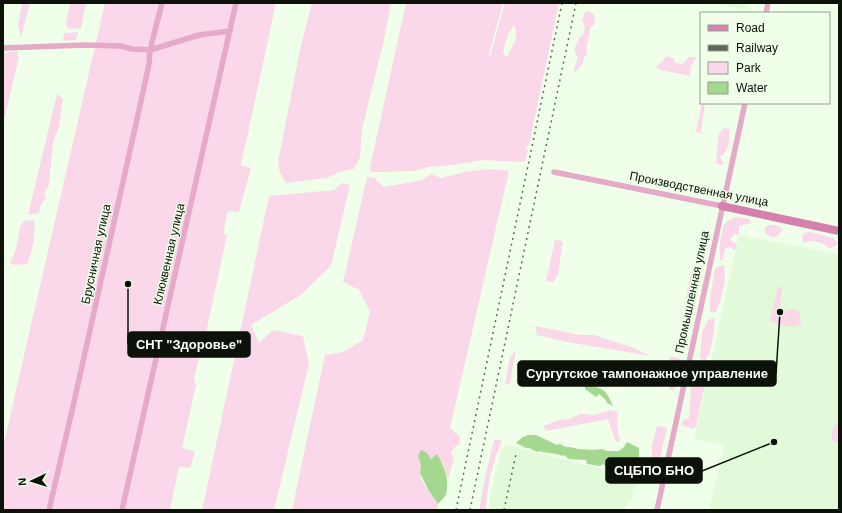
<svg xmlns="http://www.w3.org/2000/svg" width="842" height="513" font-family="Helvetica,sans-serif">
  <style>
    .built { fill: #e2fada }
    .green { fill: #fad8e9; fill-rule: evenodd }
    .water { fill: #a4d88f }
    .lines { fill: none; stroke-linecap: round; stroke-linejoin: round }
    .street { stroke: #e4aac7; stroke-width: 5.5 }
    .secondary { stroke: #d581ae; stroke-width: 8 }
    .rail { stroke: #5e685a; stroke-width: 1.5; stroke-dasharray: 2 4; stroke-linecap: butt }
    .labels { text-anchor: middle; stroke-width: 3; stroke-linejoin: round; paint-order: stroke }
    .street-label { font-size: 12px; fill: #0c1209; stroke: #efffea }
    .leader { fill: none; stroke: #0c1209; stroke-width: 1.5 }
    .callout-dot { fill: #0c1209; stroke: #efffea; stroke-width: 1.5 }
    .callout { fill: #0c1209; stroke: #0c1209; stroke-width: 1.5 }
    .callout-label { font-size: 13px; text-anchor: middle; font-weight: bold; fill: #fff }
  </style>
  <rect width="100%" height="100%" fill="#efffea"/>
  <path class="built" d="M714 3H748L746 10Z
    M739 235 839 255V510H709L725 445 694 439Z
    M507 445 637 478 631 501 626 505 625 510H490V493L502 449Z"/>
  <path class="green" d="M22 3H30L21 38 18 25Z
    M70 3H86L81 28 68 29 66 23Z
    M105 3H276L241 165 251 168 239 212 228 211 223 233 227 235 206 333 194 378 196 385 182 448 195 452 190 468 179 467 170 510H3V447Z
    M312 3H391L384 40 362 129 360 157 354 169 339 172 327 178 286 183 280 173 278 162 301 45Z
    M406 3H503L490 50 489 60 505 3H559L529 145 525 147 528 150 525 161 520 162 483 160 452 165 428 167 415 171 379 172H371L370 167ZM514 25C519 39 513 46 506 58L503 52 508 34Z
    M586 11 594 14 595 24 590 28C590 38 585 45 587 55L584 57 583 64 574 73V68L578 58 574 50 579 38 583 35 585 26 582 21Z
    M78 32 76 40 63 41 64 33Z
    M18 51 17 55 19 57 3 125V53Z
    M667 56 673 58 675 63 683 64 689 57H697L691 66 690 76 661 70 656 67Z
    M57 94 63 99 59 127 53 142 49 185 44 194 46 199 41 204 39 213 28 215Z
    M702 103H705L701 130 702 134 696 132Z
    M724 128 730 129C729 140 730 151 720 157L724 164 720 165 716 163 719 133Z
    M490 169 509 171 450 428 460 437 459 445 455 447 451 453 454 459 448 479 443 464 437 455 431 459 426 452C424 459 419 467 420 474 422 484 432 495 438 504L437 510H292L325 355 343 352 363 340 370 312 359 290 343 282 367 177 375 178 384 187 422 180 431 174 441 178 464 172Z
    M342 183 350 185 331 266 302 294 251 325 259 343 273 330 303 336 309 364 274 510H202L269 196 334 190Z
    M737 217 749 219 751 223 739 226V235L735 234 730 238 732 242 737 244 735 250 730 247 725 249 723 260H720C719 250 720 232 725 224 728 220 732 218 737 217Z
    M34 220C36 235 32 252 27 264L15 265 10 263 16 249 20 227 24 221Z
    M769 225H775L783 229 778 236 772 237 766 234 764 228Z
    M811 232 833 238 838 243 834 247 829 248C821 242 814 239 803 243L802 236 805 233Z
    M555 240 563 241 558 274 554 282 546 281Z
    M724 265C727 281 722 297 716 312H710V299L715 268Z
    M697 266 702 267V273L693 312 688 313 685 311 687 291 692 270H696Z
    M778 287H782L780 311 793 309 800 313 801 325C791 327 779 327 770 320Z
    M715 318C714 333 713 349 705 361L700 358 702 332 708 320Z
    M535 326 581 335H594L631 347 651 356 567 342 537 335Z
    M516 350 510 383 505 385 510 357Z
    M672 356 681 359 682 364 679 366 678 375 679 383 672 392 668 385 663 382 664 375 669 370 668 366 670 362 669 358Z
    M697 363 706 366 708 370 696 426 694 429 681 425 683 420 689 418 691 387 696 376Z
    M610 410 618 412 617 424 620 442H616L608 419 546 431 543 426 560 420 570 419 580 414 595 415Z
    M835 423H839V444L832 440V431Z
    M657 426 667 428 656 474 655 464 652 460V445Z
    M494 440H500L502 442C492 461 487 489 486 510H479L486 473Z"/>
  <path class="water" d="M591 385C606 390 607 392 613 406L607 403 606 400 599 394 596 397 585 389V386Z
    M529 435H536L557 445 560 444 566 447H570L578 449 594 450 602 449 607 451H619L624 447 627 442 639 448V459L642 462H646L650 467 652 475 649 477 637 478 631 472 632 468 628 471 629 474 621 470 608 469 603 464 600 466 587 464 586 460 569 459 564 455 562 456C555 452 547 454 539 451L537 452 529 448H526L516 443 523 437Z
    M421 450 426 452 431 459 437 454C444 466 450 480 446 494 445 497 441 501 438 504L429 491 420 473 421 464 418 456Z"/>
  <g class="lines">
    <path class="street" d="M766 13 768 3
      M3 48 86 45 121 46 132 49 150 50 199 35 230 31
      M554 172 722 206
      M49 510 74 402 141 101 149 64 150 50 162 3
      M122 510 236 3
      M657 510 745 103"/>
    <path class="secondary" d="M722 206 839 231"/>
    <path class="rail" d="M456 510 562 3
      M470 510 576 3
      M504 510 516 454"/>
  </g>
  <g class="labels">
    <g class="street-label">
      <text transform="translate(699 189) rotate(11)" y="4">Производственная улица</text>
      <text transform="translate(96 254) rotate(-78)" y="4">Брусничная улица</text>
      <text transform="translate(169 254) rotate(-77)" y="4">Клюквенная улица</text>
      <text transform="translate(692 292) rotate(-78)" y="4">Промышленная улица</text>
    </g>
  </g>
  <path class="leader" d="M128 284L128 344M780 312L776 374M774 442L702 471"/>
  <g class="callout-dot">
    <circle cx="128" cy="284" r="4"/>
    <circle cx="780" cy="312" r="4"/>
    <circle cx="774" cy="442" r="4"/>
  </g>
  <g class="callout">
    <rect x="128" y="332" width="122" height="25" rx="4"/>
    <rect x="518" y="361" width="258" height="25" rx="4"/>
    <rect x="606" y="458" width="96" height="25" rx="4"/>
  </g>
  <g class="callout-label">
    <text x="189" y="349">СНТ "Здоровье"</text>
    <text x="647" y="378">Сургутское тампонажное управление</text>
    <text x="654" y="475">СЦБПО БНО</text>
  </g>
  <rect width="842" height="513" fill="none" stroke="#0c1209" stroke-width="8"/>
  <rect x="700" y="12" width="130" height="92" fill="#efffea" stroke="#94a090"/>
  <rect x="708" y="25" width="20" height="6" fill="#d581ae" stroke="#94a090"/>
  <text x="736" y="32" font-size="12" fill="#0c1209">Road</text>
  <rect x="708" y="45" width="20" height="6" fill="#5e685a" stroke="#94a090"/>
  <text x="736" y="52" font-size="12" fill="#0c1209">Railway</text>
  <rect x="708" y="62" width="20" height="12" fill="#fad8e9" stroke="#94a090"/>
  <text x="736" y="72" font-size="12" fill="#0c1209">Park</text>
  <rect x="708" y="82" width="20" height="12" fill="#a4d88f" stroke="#94a090"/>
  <text x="736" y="92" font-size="12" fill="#0c1209">Water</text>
  <g transform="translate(32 481) rotate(266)" stroke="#efffea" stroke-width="3" paint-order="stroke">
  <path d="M0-3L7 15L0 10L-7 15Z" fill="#0c1209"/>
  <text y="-6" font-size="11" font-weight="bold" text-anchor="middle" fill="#0c1209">N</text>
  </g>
</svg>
